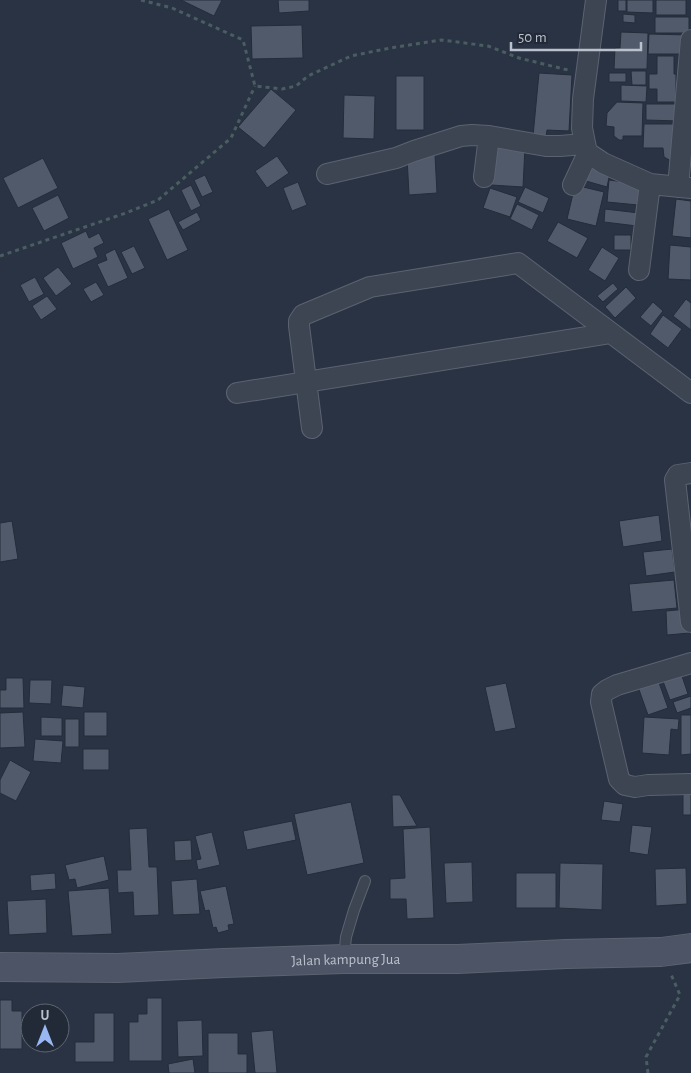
<svg xmlns="http://www.w3.org/2000/svg" width="691" height="1073" font-family="'Alegreya Sans',sans-serif">
  <style>
    .building { fill: #505a6b; stroke: #242c3a }
    .lines { fill: none; stroke-linecap: round; stroke-linejoin: round }
    .lane-casing { stroke: #5c6370; stroke-width: 12 }
    .street-casing { stroke: #5c6370; stroke-width: 22 }
    .secondary-casing { stroke: #5c6370; stroke-width: 30 }
    .path { stroke: #4a5d60; stroke-width: 3; stroke-dasharray: 4 4; stroke-linecap: butt }
    .lane { stroke: #3d4553; stroke-width: 10 }
    .street { stroke: #3d4553; stroke-width: 20 }
    .secondary { stroke: #4c5465; stroke-width: 28 }
    .labels { text-anchor: middle; stroke-width: 4; stroke-linejoin: round; paint-order: stroke }
    .street-label { font-size: 15px; fill: #bbc1cc; stroke: #222a38 }
  </style>
  <rect width="100%" height="100%" fill="#293343"/>
  <path class="building" d="M181 0H222L214 16Z
    M278 0H309V11L279 13Z
    M618 0H626V11H618Z
    M627 0H653V13L627 12Z
    M656 0H686V15H656Z
    M623 14 635 15V23L623 22Z
    M655 17H689V33H655Z
    M302 25 303 58 252 59 251 26Z
    M621 32 648 33 647 69H614L615 48H620Z
    M649 34 688 35 687 54H648Z
    M657 56H674V74H676V102H657V89H649V74H657Z
    M631 71H646V85H632Z
    M539 73 572 75 569 131 547 130 546 137 533 136Z
    M609 73H626V82H609Z
    M396 76H424V130H396Z
    M621 85 647 86 646 102 621 101Z
    M271 89 296 110 264 148 238 127Z
    M344 95 375 96 374 139 343 138Z
    M617 102 643 103 642 136H623V140H619L614 136V127L606 126 607 113Z
    M646 104H679V121L646 120Z
    M644 124H679L671 161 664 157 663 148H643Z
    M494 145 525 147 523 187 491 185Z
    M435 155 437 193 409 195 407 157Z
    M277 156 289 173 267 188 255 171Z
    M43 158 58 188 18 208 3 178Z
    M590 168 610 173 607 187 586 181Z
    M205 175 213 192 202 197 194 180Z
    M609 180 641 184 638 205 607 202Z
    M298 182 307 205 292 211 283 188Z
    M191 185 201 206 191 211 181 190Z
    M575 185 604 192 596 226 567 219Z
    M525 187 549 198 543 213 518 202Z
    M490 188 517 197 510 217 483 208Z
    M58 195 69 218 44 231 32 208Z
    M676 199 691 201V238L672 236Z
    M517 204 539 215 532 230 510 219Z
    M169 209 188 250 167 260 148 219Z
    M605 209 639 213 637 226 604 222Z
    M197 212 201 220 183 230 178 222Z
    M558 222 588 238 577 258 547 241Z
    M86 231 89 238 99 233 104 243 94 248 98 257 73 269 61 243Z
    M614 235H631V250H614Z
    M670 245 691 247V280L668 279Z
    M134 246 145 268 132 274 121 252Z
    M602 247 619 258 605 281 588 270Z
    M115 249 128 278 108 287 97 264 107 260 105 254Z
    M58 267 72 284 56 296 43 278Z
    M35 277 44 294 29 302 20 285Z
    M96 282 104 295 91 302 83 289Z
    M613 283 618 289 603 302 597 296Z
    M626 287 636 298 615 318 605 307Z
    M47 296 57 309 41 320 32 306Z
    M686 299 691 303V330L673 316Z
    M653 302 663 311 651 326 640 317Z
    M663 315 682 329 668 348 650 334Z
    M659 515 662 541 623 547 619 521Z
    M12 521 18 559 0 562V523Z
    M672 549 675 572 646 576 643 552Z
    M674 580 677 608 632 612 629 584Z
    M688 609 690 633 667 635 666 611Z
    M680 670 688 694 670 700 661 676Z
    M657 677 668 708 648 715 637 684Z
    M6 678H23L24 708H0V690H6Z
    M30 680H52L51 704 29 703Z
    M506 683 516 728 495 732 485 687Z
    M63 685 85 687 83 708 61 706Z
    M691 696V708L677 713 673 702Z
    M23 712 25 747 0 748V713Z
    M84 712H107V736H84Z
    M681 715H691V754L681 755Z
    M41 717 62 718V736H41Z
    M644 717 679 719 678 730 671 729 669 755 642 753Z
    M65 719H79V747H65Z
    M35 739 63 741 61 763 33 761Z
    M83 749H109V770H83Z
    M10 760 31 772 16 801 0 793V780Z
    M683 791H691V815H683Z
    M392 795H400L417 826 393 827Z
    M604 801 623 804 620 822 601 820Z
    M351 802 364 863 307 875 294 814Z
    M292 821 296 840 247 850 243 831Z
    M632 825 652 827 648 855 629 852Z
    M430 827 434 918 407 919 406 899H390V879L405 878 403 829Z
    M147 828 149 867H157L159 915 134 916 133 892 118 893 117 870H131L129 829Z
    M212 832 220 865 198 870 196 860 201 859 195 836Z
    M191 840 192 860 175 861 174 841Z
    M104 856 109 880 77 888 75 879 69 880 65 865Z
    M472 862 473 902 446 903 444 863Z
    M560 863 603 864 602 910 559 908Z
    M686 868 687 904 656 906 655 869Z
    M55 873 56 889 31 891 30 875Z
    M516 873H556V908H516Z
    M197 879 200 914 173 915 171 881Z
    M226 886 234 924 228 925 229 930 218 933 216 927 213 928 209 910 205 911 200 891Z
    M109 888 112 934 72 936 68 891Z
    M46 899 47 933 9 935 7 901Z
    M147 998H162V1061H129V1022H138V1014H147Z
    M0 1000H12V1011H22V1049H0Z
    M94 1013H114V1062H75V1042H94Z
    M202 1020 203 1056 178 1057 177 1021Z
    M273 1030 277 1073H255L251 1032Z
    M208 1033H238V1054H247V1073H208Z
    M193 1059 195 1073H169L168 1064Z"/>
  <g class="lines">
    <g class="lane-casing">
      <path id="lane" d="M344 958 346 937 354 910 365 881"/>
    </g>
    <g class="street-casing">
      <path id="street" d="M596 0 583 99 582 128 586 148 588 153 603 163 650 184 691 188
        M327 174 396 158 414 151 461 136 472 135 489 136
        M484 177 489 136 546 146H560L584 144
        M573 185 588 153
        M678 187 691 40
        M639 270 650 184
        M237 393 611 333
        M312 428 299 326V321L303 315 370 287 518 263 691 393
        M691 473 678 475 675 480 691 622
        M691 663 617 685 607 690 602 694 601 702 619 779 625 785 635 787 648 785 691 784"/>
    </g>
    <g class="secondary-casing">
      <g id="secondary">
        <path id="s1" d="M0 967 118 968 224 963 344 959H458L566 954 661 952 691 948"/>
      </g>
    </g>
    <path class="path" d="M141 0 172 8 243 40 255 86 282 89 296 86 308 76 351 56 390 48 441 40 488 46 519 58 568 70
      M0 256 126 213 158 200 231 138 255 86
      M648 1073 646 1057 680 995 670 972"/>
    <use href="#lane" class="lane"/>
    <use href="#street" class="street"/>
    <use href="#secondary" class="secondary"/>
  </g>
  <g class="labels">
    <g class="street-label">
      <text dy="5" stroke="none"><textPath href="#s1" startOffset="346">Jalan kampung Jua</textPath></text>
    </g>
  </g>
  <g transform="translate(45 1028)"><circle r="24" fill="#222a38" stroke="#5f6673"/>
  <path d="M0-4L9 19L0 12L-9 19Z" fill="#99b8f3"/>
  <text y="-8" font-size="14" font-weight="bold" text-anchor="middle" fill="#bbc1cc">U</text>
  </g>
  <path d="M511 42v8h130v-8" fill="none" stroke="#bbc1cc" stroke-width="2.5"/>
  <text x="518" y="42" font-size="15" fill="#bbc1cc" stroke="#222a38" stroke-width="4" paint-order="stroke">50 m</text>
</svg>
